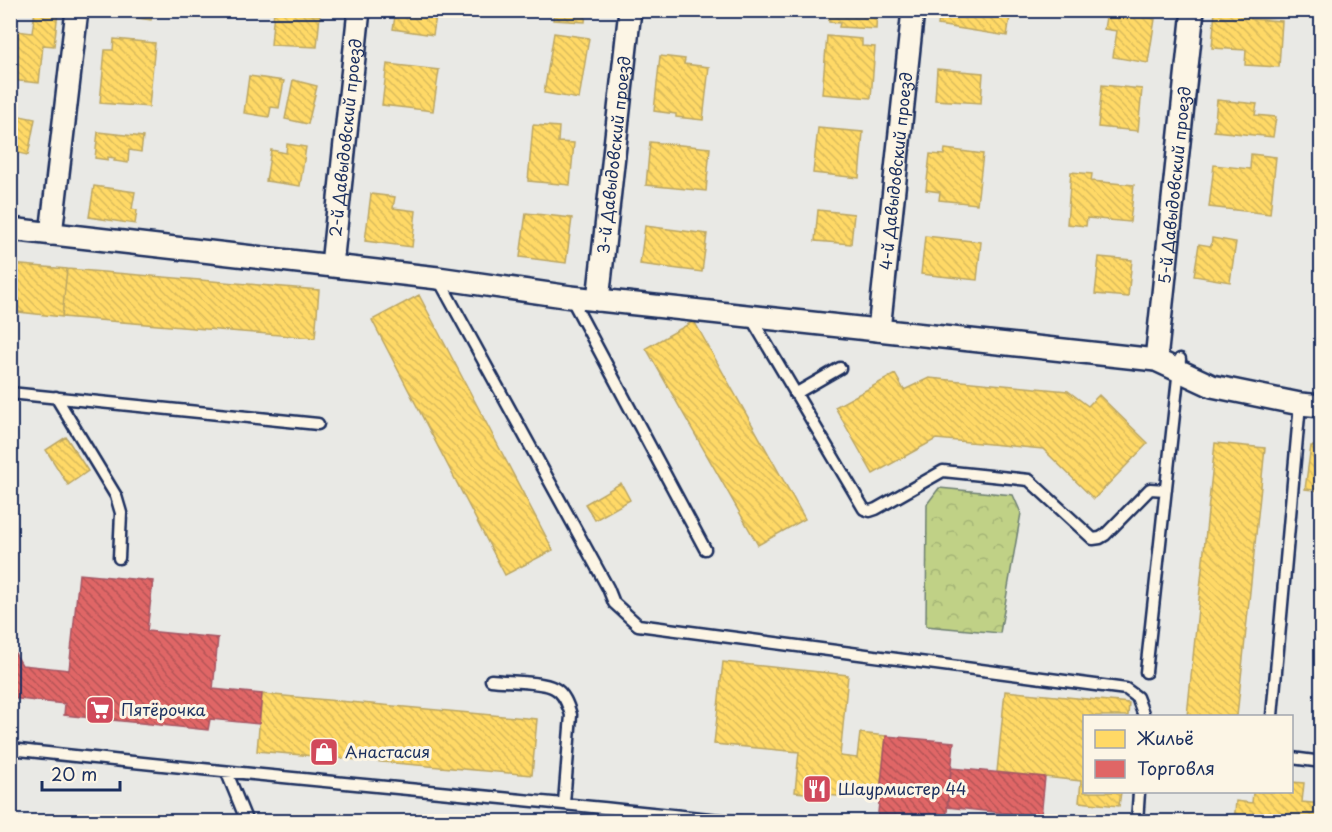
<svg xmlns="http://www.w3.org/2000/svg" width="1332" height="832" font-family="'Playpen Sans',sans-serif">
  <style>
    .park { fill: url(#park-crowns); stroke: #6e8072; stroke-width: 1.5 }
    .homes { fill: url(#homes-back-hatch); stroke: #bba664; stroke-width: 1.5 }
    .shops { fill: url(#shops-back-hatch); stroke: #a55664; stroke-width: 1.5 }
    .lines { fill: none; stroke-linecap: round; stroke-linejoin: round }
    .lane-casing { stroke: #1b2f5e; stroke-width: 15 }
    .street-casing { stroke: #1b2f5e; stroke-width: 26 }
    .lane { stroke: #fcf5e5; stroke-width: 10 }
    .street { stroke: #fcf5e5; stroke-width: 21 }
    .labels { text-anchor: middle; stroke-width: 6; stroke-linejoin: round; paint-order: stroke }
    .street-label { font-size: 16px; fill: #1b2f5e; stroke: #fcf5e5 }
    .poi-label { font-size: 16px; fill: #1b2f5e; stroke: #fcf5e5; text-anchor: start }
  </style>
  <defs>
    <pattern id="park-crowns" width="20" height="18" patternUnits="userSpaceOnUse" patternTransform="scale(1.5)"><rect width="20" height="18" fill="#c0d186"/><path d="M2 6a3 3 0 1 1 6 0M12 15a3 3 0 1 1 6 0" fill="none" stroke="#a4b476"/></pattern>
    <pattern id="homes-back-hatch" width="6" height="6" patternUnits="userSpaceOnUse" patternTransform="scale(1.5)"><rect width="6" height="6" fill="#ffd966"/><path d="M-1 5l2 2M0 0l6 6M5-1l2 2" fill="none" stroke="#dabb5b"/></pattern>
    <pattern id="shops-back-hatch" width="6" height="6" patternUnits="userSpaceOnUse" patternTransform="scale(1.5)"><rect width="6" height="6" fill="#e06666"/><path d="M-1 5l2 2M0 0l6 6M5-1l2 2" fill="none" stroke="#b55457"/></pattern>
  </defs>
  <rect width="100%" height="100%" fill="#e9e9e5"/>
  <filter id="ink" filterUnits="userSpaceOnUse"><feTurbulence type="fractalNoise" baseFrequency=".0167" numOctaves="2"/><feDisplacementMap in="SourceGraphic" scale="12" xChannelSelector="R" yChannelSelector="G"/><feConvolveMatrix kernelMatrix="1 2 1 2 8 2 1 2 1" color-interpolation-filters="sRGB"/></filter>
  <g filter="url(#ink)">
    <path class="park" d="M939 488 1013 495 1021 513 1000 633 926 626 927 504Z"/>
    <path class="homes" d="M35 10 58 12 54 46 43 45 39 83 10 80V30L32 33Z
      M111 10H153L151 20 111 14Z
      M274 10H300L299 14 320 15 317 47 271 45Z
      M396 10H437L433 35 393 29Z
      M554 10H596L586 11 585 22 553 20Z
      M829 10H877L876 29 839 27 840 23 829 22Z
      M940 10H1011L1007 36 938 25Z
      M1215 10H1252L1251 19 1282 21 1279 67 1245 65 1246 50 1212 48Z
      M1107 11 1155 19 1148 63 1113 57 1117 31 1104 29Z
      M554 33 589 38 579 99 544 93Z
      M827 36 862 39V46L875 47 871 98 822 94Z
      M114 39 155 43 149 107 100 103 105 50H113Z
      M660 56 685 59 684 64 709 67 703 120 676 117V114L654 111Z
      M387 64 439 70 433 111 382 105Z
      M937 69 983 73 981 103 935 100Z
      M249 76 284 81 279 108 271 107 269 117 244 113Z
      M293 80 317 86 308 124 285 119Z
      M1102 85 1142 89 1138 131 1098 127Z
      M1217 100 1257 104 1255 115 1276 117 1273 137 1214 131Z
      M10 114 35 119 28 155 10 151Z
      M533 125 559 127 558 142 574 143 570 185 528 181Z
      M818 128 863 132 859 178 813 173Z
      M98 132 143 137 141 152 129 150 128 163 114 161 115 158 108 157V160L95 158Z
      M650 142 710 148 706 191 646 185Z
      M287 144 306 147 300 186 266 181 271 150 286 153Z
      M945 149 983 154 977 204 939 200 940 192 926 190 930 154 944 155Z
      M1251 154 1276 157 1270 214 1209 207 1214 165 1250 169Z
      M1071 172 1092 174 1091 181 1134 185 1130 222 1087 218 1086 226 1067 224Z
      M94 186 135 192 132 209 137 210 135 224 89 217Z
      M371 194 395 197 393 208 416 211 412 247 365 241Z
      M818 210 854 214 851 244 815 241Z
      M526 213 572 218 566 263 520 257Z
      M645 226 707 234 702 272 640 264Z
      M925 236 981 242 977 280 921 274Z
      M1212 238 1236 242 1230 282 1194 276 1199 244 1211 246Z
      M1099 257 1132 260 1128 297 1095 294Z
      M10 264 67 269 62 317 10 311Z
      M67 269 319 290 315 338 62 317Z
      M419 295 553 550 505 575 372 320Z
      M694 321 805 519 758 545 646 348Z
      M895 374 904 390 929 378 1068 391 1088 406 1099 395 1148 443 1094 499 1043 449 936 439 873 474 835 407Z
      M66 437 88 471 68 485 46 450Z
      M1215 443 1265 448 1237 716H1187Z
      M1311 446 1322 447V491L1305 489Z
      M621 483 630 500 595 520 585 504Z
      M723 662 848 675 840 756 857 758 860 733 886 736 879 800 795 792 799 752 714 744Z
      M1005 691 1129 703 1128 716H1084V792H1121L1119 806 1079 802 1081 781 997 772Z
      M262 694 537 719 532 775 257 751Z
      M1292 782 1304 783 1302 802 1322 804V822H1234L1236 801 1252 803 1253 792H1292Z"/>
    <path class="shops" d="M79 574 153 581 147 631 218 638 213 689 262 694 259 724 210 719 208 730 64 715 65 704 10 698V645L22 665 69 670Z
      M886 736 954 742 946 822H877Z
      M951 768 1045 777 1041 817 947 807Z"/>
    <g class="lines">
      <g class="lane-casing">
        <path id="lane" d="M438 278 608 588 614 603 638 625 1126 689 1137 697 1144 716
          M571 298 705 549
          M750 316 864 509 870 511 876 509 943 471 1029 480 1093 539 1100 538 1105 535 1150 489 1166 490
          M10 393 318 424
          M795 394 840 368
          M56 397 116 496 121 513 119 558
          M1146 672 1180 359
          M491 680C506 682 542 681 554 688 564 693 568 705 571 715L564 803
          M1272 716 1300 404
          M10 749C253 776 497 796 740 822
          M1292 758 1322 762
          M227 773 247 822
          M1137 822 1139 792"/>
      </g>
      <g class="street-casing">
        <g id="street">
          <path d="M10 229 438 278 571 297 1156 360 1212 386 1300 404 1322 406"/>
          <path d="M51 234 77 10"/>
          <path id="s1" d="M332 265 359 10"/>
          <path id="s2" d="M598 300 630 10"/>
          <path id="s3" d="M879 330 913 10"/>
          <path id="s4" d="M1156 360 1193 10"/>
        </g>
      </g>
      <use href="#lane" class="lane"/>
      <use href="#street" class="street"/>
    </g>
  </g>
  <defs>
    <g id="supermarket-square" transform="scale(1.5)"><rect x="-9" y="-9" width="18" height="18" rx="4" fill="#d1495b" stroke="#fcf5e5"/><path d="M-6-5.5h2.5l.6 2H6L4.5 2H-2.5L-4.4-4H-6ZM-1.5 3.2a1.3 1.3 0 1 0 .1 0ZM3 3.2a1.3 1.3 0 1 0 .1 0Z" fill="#fff"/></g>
    <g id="shop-square" transform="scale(1.5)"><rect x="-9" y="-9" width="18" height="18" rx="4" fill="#d1495b" stroke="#fcf5e5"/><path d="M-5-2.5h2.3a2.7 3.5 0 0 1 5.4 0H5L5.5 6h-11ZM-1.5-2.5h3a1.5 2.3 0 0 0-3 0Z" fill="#fff"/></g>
    <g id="restaurant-square" transform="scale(1.5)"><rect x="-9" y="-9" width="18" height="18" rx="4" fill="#d1495b" stroke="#fcf5e5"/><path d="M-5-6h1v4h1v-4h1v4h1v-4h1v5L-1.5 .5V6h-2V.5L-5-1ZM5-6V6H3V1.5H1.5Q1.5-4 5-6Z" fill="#fff"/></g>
  </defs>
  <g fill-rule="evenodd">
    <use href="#supermarket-square" x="100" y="710"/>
    <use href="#shop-square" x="324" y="752"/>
    <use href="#restaurant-square" x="817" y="789"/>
  </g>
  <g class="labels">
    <g class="street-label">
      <text dy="6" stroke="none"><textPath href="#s1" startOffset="128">2-й Давыдовский проезд</textPath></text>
      <text dy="6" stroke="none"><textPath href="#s2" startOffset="146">3-й Давыдовский проезд</textPath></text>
      <text dy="6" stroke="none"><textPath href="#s3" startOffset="160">4-й Давыдовский проезд</textPath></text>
      <text dy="6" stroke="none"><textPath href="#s4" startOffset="176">5-й Давыдовский проезд</textPath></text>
    </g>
    <g class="poi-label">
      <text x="121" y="716">Пятёрочка</text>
      <text x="345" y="758">Анастасия</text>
      <text x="838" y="795">Шаурмистер 44</text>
    </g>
  </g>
  <rect width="1332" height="832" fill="none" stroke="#fcf5e5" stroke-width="36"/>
  <rect x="18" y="18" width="1296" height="796" fill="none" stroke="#1b2f5e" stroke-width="2" filter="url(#ink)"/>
  <rect x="1083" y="715" width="210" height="78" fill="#fcf5e5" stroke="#a2a6af" stroke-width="1.5"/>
  <rect x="1095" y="730" width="30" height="18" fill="#ffd966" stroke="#a2a6af" stroke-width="1.5"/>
  <text x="1137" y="745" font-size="18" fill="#1b2f5e">Жильё</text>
  <rect x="1095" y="760" width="30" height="18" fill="#e06666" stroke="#a2a6af" stroke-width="1.5"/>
  <text x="1137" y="775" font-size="18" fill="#1b2f5e">Торговля</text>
  <path d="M42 781v9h78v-9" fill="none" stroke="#1b2f5e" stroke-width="3"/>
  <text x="51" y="781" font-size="18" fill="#1b2f5e" stroke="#fcf5e5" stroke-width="4.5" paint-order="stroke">20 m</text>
</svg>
